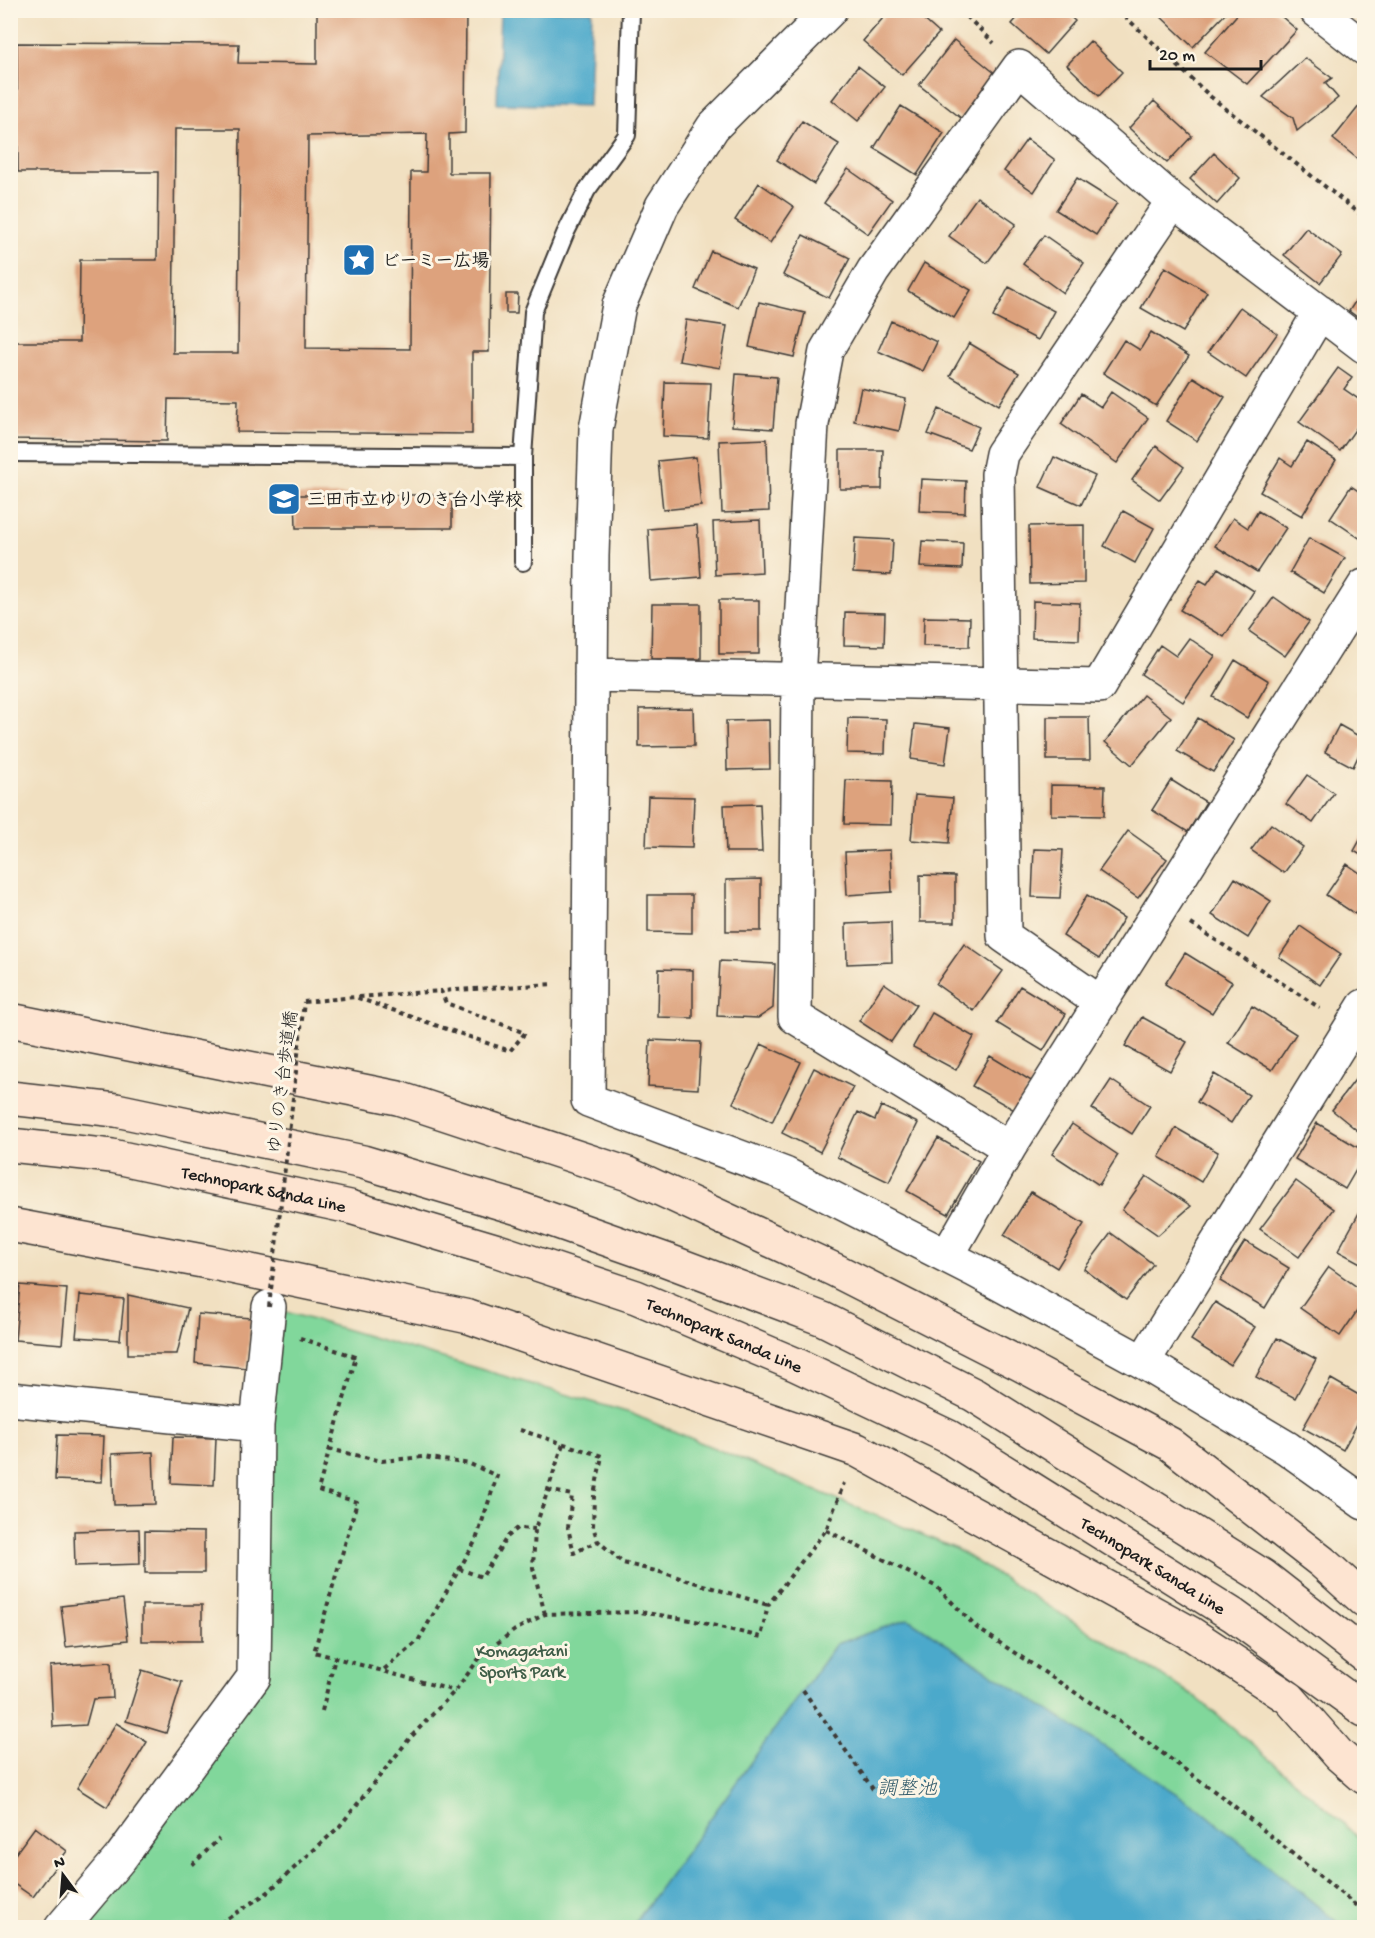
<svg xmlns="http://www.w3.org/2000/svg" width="1375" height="1938" font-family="'Gochi Hand','Klee One',sans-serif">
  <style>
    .green { fill: #81d79b; stroke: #4e7a5c; stroke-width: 1.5 }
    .water { fill: #4ca9cb; stroke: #346274; stroke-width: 1.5 }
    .building { fill: #dda27d; fill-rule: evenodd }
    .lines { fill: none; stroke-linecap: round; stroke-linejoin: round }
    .lane-casing { stroke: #3c3935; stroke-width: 20 }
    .street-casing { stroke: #3c3935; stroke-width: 36 }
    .secondary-casing { stroke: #3c3935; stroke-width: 36 }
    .path { stroke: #3c3935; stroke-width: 4; stroke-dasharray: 4.5 4.5; stroke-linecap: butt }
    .lane { stroke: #fff; stroke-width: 16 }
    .street { stroke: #fff; stroke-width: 33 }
    .secondary { stroke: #fde4d1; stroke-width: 33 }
    .path-bridge { stroke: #3c3935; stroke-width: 4; stroke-dasharray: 4.5 4.5; stroke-linecap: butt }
    .labels { text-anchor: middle; stroke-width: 6; stroke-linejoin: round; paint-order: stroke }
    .poi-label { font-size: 18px; font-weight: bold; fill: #1c1c1c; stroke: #fcf5e5; text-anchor: start }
    .street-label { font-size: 18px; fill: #1c1c1c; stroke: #fcf5e5 }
    .park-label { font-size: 18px; fill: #3f5d48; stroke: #fcf5e5 }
    .water-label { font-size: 20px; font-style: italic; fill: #325b6b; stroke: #fcf5e5 }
  </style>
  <rect width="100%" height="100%" fill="#fcf5e5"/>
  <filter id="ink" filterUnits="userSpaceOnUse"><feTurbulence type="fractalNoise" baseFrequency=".0167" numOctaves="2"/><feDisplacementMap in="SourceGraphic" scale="12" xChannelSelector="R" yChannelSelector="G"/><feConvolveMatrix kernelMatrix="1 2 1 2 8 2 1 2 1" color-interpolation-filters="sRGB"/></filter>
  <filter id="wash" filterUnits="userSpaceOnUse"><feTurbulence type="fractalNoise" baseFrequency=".008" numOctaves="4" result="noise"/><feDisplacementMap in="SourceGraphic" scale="24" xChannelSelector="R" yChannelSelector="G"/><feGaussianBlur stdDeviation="1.35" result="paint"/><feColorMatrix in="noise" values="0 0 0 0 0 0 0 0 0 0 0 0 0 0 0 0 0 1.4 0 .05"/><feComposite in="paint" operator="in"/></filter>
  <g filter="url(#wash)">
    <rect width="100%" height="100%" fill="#f1e0c1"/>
    <path class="green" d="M269 1307 630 1413 954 1548 1196 1697 1341 1821 1364 1844V1927L58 1928 254 1677Z"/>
    <path class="water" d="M500 11H592L589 106 497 104Z
      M908 1619 1200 1809 1343 1927H632L836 1644Z"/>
    <g id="blocks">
      <path class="building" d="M317 10H466L465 133 449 134V173H491L489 352H472V434L237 432 238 400 168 399 167 441 10 439V342H79L80 260H157L158 172H18L17 43 239 44 238 63 317 64ZM175 129H240L238 353H173ZM427 134 426 172H411L410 349 306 348 308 136Z
        M890 10H913L939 33 902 75 863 41Z
        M1024 10H1063L1075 21 1046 54 1012 24Z
        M1161 10H1229L1193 47 1158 14Z
        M1241 10H1274L1297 30 1247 84 1205 52Z
        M954 40 996 74 961 118 919 85Z
        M1090 41 1122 72 1099 96 1067 65Z
        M1305 58 1332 78 1325 83 1338 98 1297 131 1293 118 1263 97Z
        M858 66 885 87 858 121 832 100Z
        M1364 100V164L1333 139Z
        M1154 101 1192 136 1167 163 1129 128Z
        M901 106 944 133 917 175 874 148Z
        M802 121 839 144 814 184 777 160Z
        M1027 139 1055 160 1034 192 1004 171Z
        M1214 153 1240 178 1217 204 1190 179Z
        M848 169 892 200 868 234 824 203Z
        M1077 178 1117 203 1096 235 1056 210Z
        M759 183 794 207 770 243 735 220Z
        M977 197 1016 224 987 263 949 236Z
        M1306 228 1342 255 1320 283 1284 255Z
        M803 235 850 258 829 298 783 275Z
        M1044 235 1084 263 1063 293 1023 264Z
        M711 251 754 269 738 307 695 289Z
        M924 263 971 290 954 318 908 291Z
        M1165 267 1207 292 1183 332 1141 308Z
        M1009 287 1054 311 1038 340 993 317Z
        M1364 288V322L1349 311Z
        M506 294H518L517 313H506Z
        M759 302 805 313 794 357 749 347Z
        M1240 307 1277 334 1246 378 1208 352Z
        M686 320 727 326 720 368 679 361Z
        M891 321 937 342 923 371 878 351Z
        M1151 332 1189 356 1156 406 1103 373 1124 340 1140 350Z
        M969 343 1019 373 999 405 950 376Z
        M1338 368 1352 378 1344 389 1364 403V417L1340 451 1299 422Z
        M736 374 777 377 773 429 732 426Z
        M1193 377 1225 397 1197 441 1166 421Z
        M665 382 711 383 708 438 663 436Z
        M861 388 906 399 899 431 854 421Z
        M1111 392 1148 418 1117 463 1061 424 1081 394 1101 407Z
        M939 409 979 427 969 449 928 434Z
        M767 439 769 511 722 513 719 441Z
        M1307 442 1336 460 1302 516 1260 492 1280 458 1292 466Z
        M1156 446 1184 467 1160 500 1132 480Z
        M840 450H883L882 489H840Z
        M1364 450V464L1359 461Z
        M696 457 701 506 663 510 658 461Z
        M1054 457 1095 476 1081 505 1040 487Z
        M921 479 966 481 965 513 919 511Z
        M1351 486 1364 495V541L1330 518Z
        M295 495H452V528H296Z
        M1123 511 1154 528 1135 563 1104 546Z
        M1258 511 1286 528 1257 572 1215 546 1233 518 1248 528Z
        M760 520 762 572 715 575 713 522Z
        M697 525 701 577 651 581 648 529Z
        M1084 525V583L1030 584 1029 526Z
        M855 538 893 540 891 575 853 573Z
        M1309 538 1345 558 1324 593 1290 572Z
        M922 541 963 543 962 569 920 567Z
        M1218 568 1254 591 1224 637 1180 610 1200 580 1207 584Z
        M1274 597 1309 622 1285 656 1249 631Z
        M719 600H759V654H719Z
        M1033 601 1080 603 1079 640 1032 638Z
        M652 604H701V659H651Z
        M845 612 885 613 884 646 844 645Z
        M924 617 970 618 969 647 923 646Z
        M1189 638 1215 656 1183 702 1141 674 1160 645 1176 656Z
        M1235 660 1269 681 1247 718 1213 697Z
        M1364 680V699L1356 694Z
        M1143 695 1171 717 1132 765 1105 742Z
        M693 708 694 746 639 747V709Z
        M1047 717H1089L1090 760H1047Z
        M848 718 886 719 885 754 847 753Z
        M1198 718 1234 740 1213 772 1177 751Z
        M769 720 770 769 727 770 726 721Z
        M915 724 950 728 945 764 911 759Z
        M1339 725 1364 739V744L1353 767 1325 752Z
        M1307 775 1334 793 1313 823 1286 804Z
        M846 780 892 781 891 825 844 824Z
        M1171 780 1206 802 1188 832 1152 810Z
        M1051 785 1105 786 1104 816 1051 815Z
        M915 795 953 798 949 843 911 840Z
        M648 796 694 797 692 848 646 847Z
        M760 804 762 852H726L724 805Z
        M1271 824 1303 847 1284 873 1251 850Z
        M1128 831 1167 859 1138 898 1099 871Z
        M1364 833V857L1354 851Z
        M1034 849 1063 850 1060 898 1032 897Z
        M890 850 892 892 847 895 845 852Z
        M1347 864 1364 876V900L1355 914 1326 895Z
        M920 875 955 876V922H920Z
        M1235 878 1271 901 1248 938 1212 915Z
        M761 879V931H726V880Z
        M648 895H692V933L648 932Z
        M1087 895 1124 918 1099 959 1063 936Z
        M891 922 892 962 847 964 846 924Z
        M1300 926 1341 954 1320 985 1279 957Z
        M964 944 1003 971 974 1011 936 984Z
        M1185 953 1232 982 1212 1013 1165 984Z
        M720 961 775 964 773 1008 758 1018 717 1016Z
        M659 969 693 970V1018L658 1017Z
        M884 983 916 1005 891 1042 859 1021Z
        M1020 986 1066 1014 1043 1051 997 1023Z
        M1252 1006 1296 1034 1272 1070 1228 1043Z
        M932 1013 974 1037 956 1070 913 1047Z
        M1142 1017 1187 1042 1170 1071 1125 1046Z
        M650 1040 701 1042 698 1089 648 1086Z
        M761 1044 801 1062 772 1122 733 1103Z
        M990 1056 1033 1082 1016 1111 972 1086Z
        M814 1068 853 1087 820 1152 782 1133Z
        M1364 1068V1136L1332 1110Z
        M1214 1074 1249 1095 1231 1123 1197 1102Z
        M1111 1080 1150 1106 1132 1134 1092 1109Z
        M881 1106 918 1123 889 1182 837 1157 858 1112 875 1120Z
        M1317 1123 1364 1151V1156L1345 1189 1295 1159Z
        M1072 1124 1118 1155 1099 1185 1052 1154Z
        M1176 1128 1218 1152 1201 1182 1159 1157Z
        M938 1138 979 1161 948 1214 907 1191Z
        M1146 1176 1191 1206 1158 1235 1122 1210Z
        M1296 1181 1334 1209 1299 1257 1260 1229Z
        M1031 1192 1084 1224 1057 1268 1004 1235Z
        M1359 1213 1364 1216V1265L1338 1251Z
        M1111 1233 1153 1264 1126 1300 1084 1269Z
        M1245 1241 1289 1268 1265 1308 1220 1281Z
        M1329 1267 1364 1292V1301L1340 1336 1300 1308Z
        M20 1285 67 1289 62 1344 15 1340Z
        M80 1295 124 1299 120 1340 76 1337Z
        M128 1295 188 1308 177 1354H128Z
        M1215 1302 1255 1327 1230 1365 1191 1340Z
        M198 1314 251 1318 247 1368 195 1363Z
        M1277 1338 1316 1359 1295 1398 1256 1377Z
        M1331 1379 1364 1398V1411L1343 1450 1303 1428Z
        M57 1435 104 1436 102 1482 55 1480Z
        M173 1437 216 1438 214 1485 171 1483Z
        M153 1452 155 1504 114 1505 112 1454Z
        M139 1529 140 1564 75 1566 74 1531Z
        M145 1531 204 1532V1573H145Z
        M123 1599 128 1640 66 1647 61 1606Z
        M142 1605H202V1641H142Z
        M111 1662 113 1698 93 1699 86 1725 53 1727 50 1666Z
        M142 1670 182 1682 166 1733 126 1721Z
        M116 1723 147 1742 107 1807 77 1788Z
        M35 1827 67 1851 33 1897 10 1881V1861Z"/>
    </g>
  </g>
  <g filter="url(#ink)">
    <use href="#blocks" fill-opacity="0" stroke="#3c3935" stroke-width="1.5"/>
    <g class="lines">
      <g class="lane-casing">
        <path id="lane" d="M10 453 523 457 533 312 565 234 587 190 627 135 631 10
          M523 562V457"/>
      </g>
      <g class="street-casing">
        <path id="street" d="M830 10 713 127 662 206 619 305 596 429 592 556 588 1100 785 1174 974 1270 1143 1362 1287 1448 1364 1503
          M1316 10 1364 48
          M591 675 1099 686 1320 312
          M1101 1003 1004 936 998 474 1002 454 1173 201
          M1009 1148 1364 586
          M947 1256 1009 1148 795 1017 798 680 812 424 826 351 873 271 1019 67 1173 201 1364 346
          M1143 1362 1364 1006
          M10 1399 257 1425
          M61 1928 121 1857 254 1677 257 1425 269 1307"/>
      </g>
      <g class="secondary-casing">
        <g id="secondary">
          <path d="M10 1020 398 1098 628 1174 835 1270 1020 1364 1170 1444 1322 1562 1364 1600"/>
          <path d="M10 1098 116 1110 363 1162 518 1208 666 1260 823 1319 974 1395 1263 1576 1364 1655"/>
          <path id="s1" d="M10 1145 112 1156 350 1207 498 1251 636 1297 797 1365 949 1437 1233 1615 1364 1710"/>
          <path d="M10 1225 213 1263 469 1317 857 1450 1190 1633 1289 1698 1339 1755 1364 1777"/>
        </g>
      </g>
      <path class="path" d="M960 10 994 43
        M1118 10 1211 97 1364 217
        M1191 924 1320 1008
        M359 997 441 991
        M304 1002 355 997 510 1051 525 1033 446 1003 441 991 554 984
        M300 1338 356 1357 318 1490 357 1502 314 1652 455 1691
        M520 1430 602 1456 594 1495 593 1527 598 1541 623 1563 664 1573 768 1605
        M329 1449 382 1461 423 1457 470 1464 497 1476 476 1540 418 1641 382 1671
        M548 1490 572 1495 568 1528 574 1553 598 1541
        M826 1530 937 1587 977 1628 1120 1722 1229 1802 1364 1912
        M459 1569 482 1577 507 1537 518 1528 535 1529
        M545 1614 533 1568 535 1529 563 1444
        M803 1690 875 1792
        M322 1711 335 1658
        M192 1865 219 1839
        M213 1928 267 1893 339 1827 410 1738 455 1691 478 1660 496 1644 515 1630 545 1614 640 1612 691 1620 761 1637 768 1605 826 1530 844 1483"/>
      <use href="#lane" class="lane"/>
      <use href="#street" class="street"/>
      <use href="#secondary" class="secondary"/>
      <path class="path-bridge" d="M269 1307 304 1002"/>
    </g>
  </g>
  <defs>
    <g id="sight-square" transform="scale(1.725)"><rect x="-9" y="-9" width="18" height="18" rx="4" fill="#1f6fb2" stroke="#fcf5e5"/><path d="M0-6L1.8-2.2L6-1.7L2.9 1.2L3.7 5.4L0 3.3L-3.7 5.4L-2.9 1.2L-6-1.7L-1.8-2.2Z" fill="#fff"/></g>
    <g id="school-square" transform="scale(1.725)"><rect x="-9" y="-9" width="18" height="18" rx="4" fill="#1f6fb2" stroke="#fcf5e5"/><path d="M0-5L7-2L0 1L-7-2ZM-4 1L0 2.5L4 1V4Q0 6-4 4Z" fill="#fff"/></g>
  </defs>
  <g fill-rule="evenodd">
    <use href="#sight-square" x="359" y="260"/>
    <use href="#school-square" x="284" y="499"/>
  </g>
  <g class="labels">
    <g class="poi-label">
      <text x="382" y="266">ビーミー広場</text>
      <text x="307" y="505">三田市立ゆりのき台小学校</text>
    </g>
    <g class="street-label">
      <text transform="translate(282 1082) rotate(-83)" y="6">ゆりのき台歩道橋</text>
      <text dy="6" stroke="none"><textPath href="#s1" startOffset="258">Technopark Sanda Line</textPath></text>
      <text dy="6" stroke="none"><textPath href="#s1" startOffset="742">Technopark Sanda Line</textPath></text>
      <text dy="6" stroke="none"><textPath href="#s1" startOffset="1230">Technopark Sanda Line</textPath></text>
    </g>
    <g class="park-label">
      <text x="522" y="1656">Komagatani<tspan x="522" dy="21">Sports Park</tspan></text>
    </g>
    <g class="water-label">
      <text x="907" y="1794">調整池</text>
    </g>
  </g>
  <rect width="1375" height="1938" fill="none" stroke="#fcf5e5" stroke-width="36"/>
  <g transform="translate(63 1875) rotate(344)" stroke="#fcf5e5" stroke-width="4.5" paint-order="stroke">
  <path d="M0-4.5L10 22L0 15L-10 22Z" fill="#1c1c1c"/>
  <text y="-9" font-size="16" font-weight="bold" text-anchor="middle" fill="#1c1c1c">N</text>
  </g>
  <path d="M1150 60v9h111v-9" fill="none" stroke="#1c1c1c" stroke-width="3"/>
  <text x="1159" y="60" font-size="18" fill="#1c1c1c" stroke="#fcf5e5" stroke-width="4.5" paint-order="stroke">20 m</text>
</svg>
